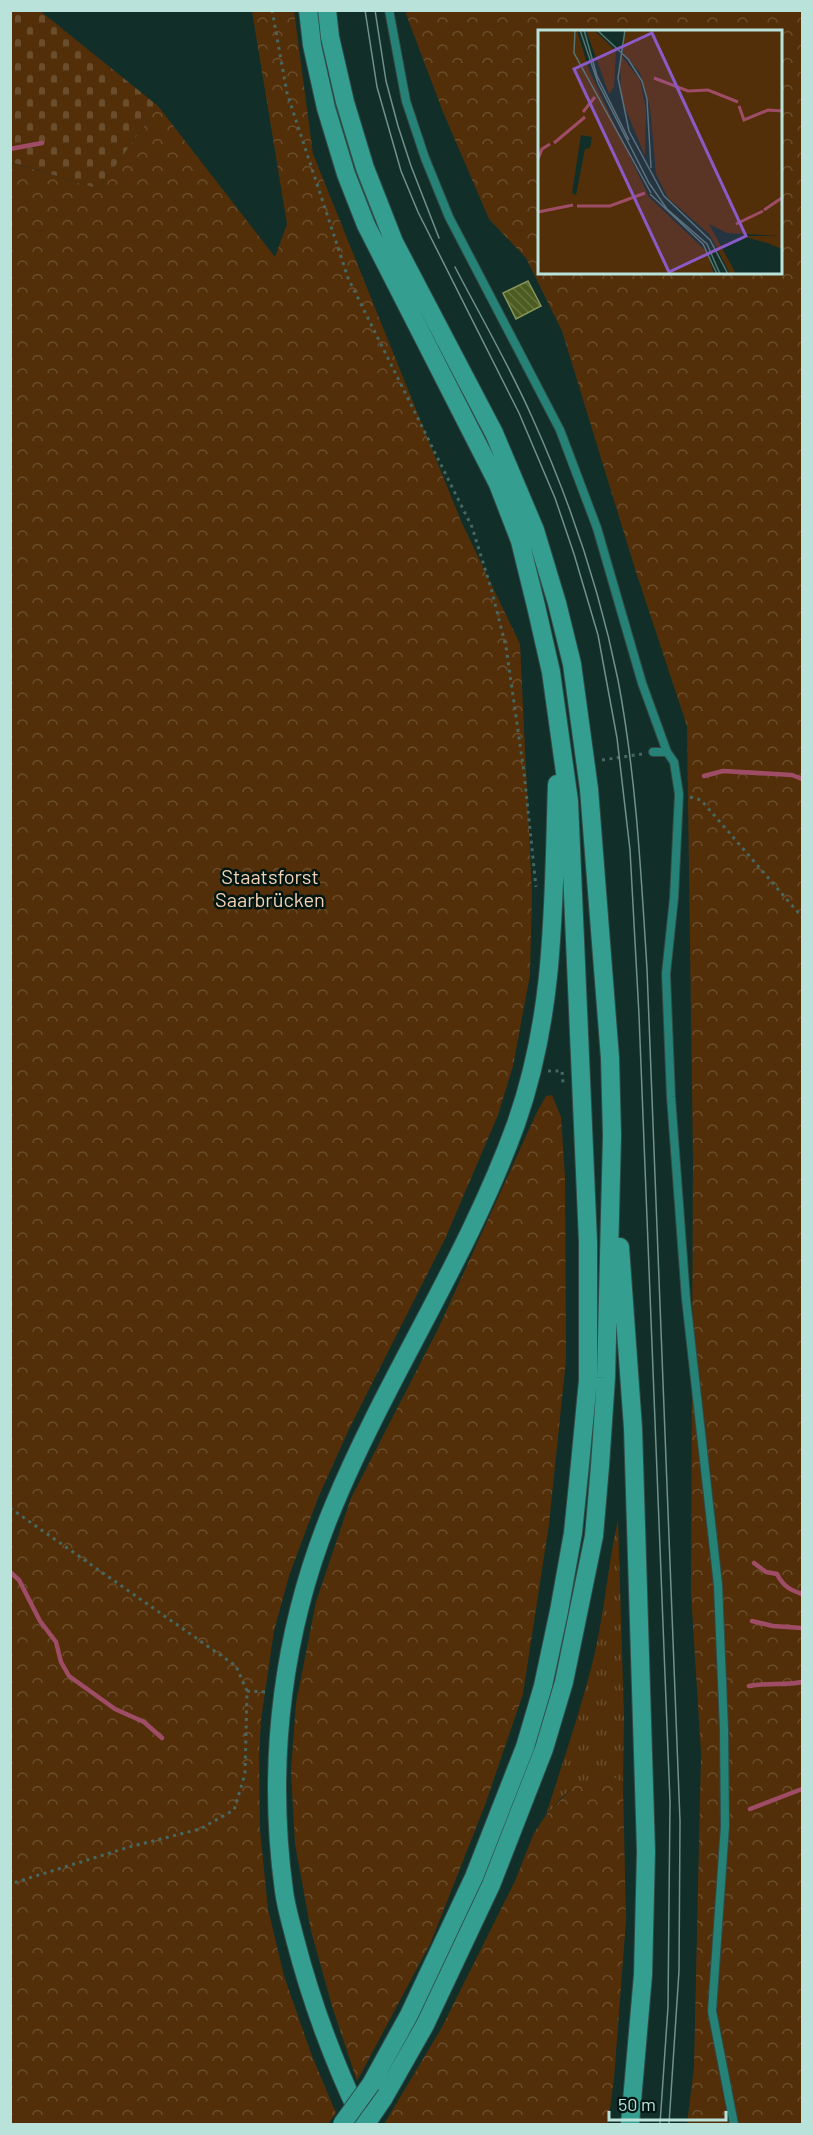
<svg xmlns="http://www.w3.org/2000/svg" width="813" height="2135" font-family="Barlow,sans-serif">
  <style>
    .grass { fill: url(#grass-tufts) }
    .forest { fill: url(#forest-crowns); fill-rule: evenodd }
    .cemetery { fill: url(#cemetery-stones) }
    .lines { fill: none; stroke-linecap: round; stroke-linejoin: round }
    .stream { stroke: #9f4d66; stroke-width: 4.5 }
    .building { fill: url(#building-back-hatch); stroke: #85975b; stroke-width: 1.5 }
    .service-casing { stroke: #304b46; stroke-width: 10 }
    .motorway-casing { stroke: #304b46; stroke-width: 20 }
    .path { stroke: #476761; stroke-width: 3; stroke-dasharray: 3 4.5; stroke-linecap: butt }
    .service { stroke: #268276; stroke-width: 8 }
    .motorway { stroke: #349e90; stroke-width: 18 }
    .tram { stroke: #6f928c; stroke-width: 1.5 }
    .motorway-bridge-casing { stroke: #304b46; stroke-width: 20; stroke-linecap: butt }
    .motorway-bridge { stroke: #349e90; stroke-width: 18 }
    .labels { text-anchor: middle; stroke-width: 5; stroke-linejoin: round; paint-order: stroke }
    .park-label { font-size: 20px; fill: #f6d2b4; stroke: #001612 }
    .inset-river { fill: none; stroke: #9f4d66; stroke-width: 3 }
    .inset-road { fill: none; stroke: #557670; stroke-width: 1.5 }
    .view { fill: #8a5ac6; fill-opacity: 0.15; stroke: #8a5ac6; stroke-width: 3 }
    .inset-edge { fill: none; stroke: #b9e2da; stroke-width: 3 }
  </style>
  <defs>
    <pattern id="grass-tufts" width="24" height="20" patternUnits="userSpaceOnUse" patternTransform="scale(1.5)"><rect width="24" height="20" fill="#522f09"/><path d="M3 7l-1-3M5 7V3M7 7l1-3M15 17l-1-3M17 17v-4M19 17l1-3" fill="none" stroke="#694d2c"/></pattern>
    <pattern id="forest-crowns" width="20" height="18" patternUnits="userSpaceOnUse" patternTransform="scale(1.5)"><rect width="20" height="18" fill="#522f09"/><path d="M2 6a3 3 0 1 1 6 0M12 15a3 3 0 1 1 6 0" fill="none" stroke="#694d2c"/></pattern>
    <pattern id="cemetery-stones" width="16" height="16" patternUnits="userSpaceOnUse" patternTransform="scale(1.5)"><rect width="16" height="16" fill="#522f09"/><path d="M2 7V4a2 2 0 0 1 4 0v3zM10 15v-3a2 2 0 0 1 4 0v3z" fill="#694d2c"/></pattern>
    <pattern id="building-back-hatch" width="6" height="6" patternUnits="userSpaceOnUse" patternTransform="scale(1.5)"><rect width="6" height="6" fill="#4c5b1f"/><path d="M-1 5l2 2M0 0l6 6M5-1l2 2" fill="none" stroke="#64723f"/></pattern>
  </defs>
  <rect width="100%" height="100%" fill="#122e29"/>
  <path class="grass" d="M618 1520 624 1717 623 1785 616 1778C573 1780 574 1785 546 1815 563 1761 582 1707 595 1652 605 1608 608 1564 618 1520Z"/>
  <path class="forest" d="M407 10 802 11V2124H687L694 2067 701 1753 691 1593 693 1161 687 726 636 572 562 331 526 258 489 219 443 112 406 14ZM540 32H782V273H540Z
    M252 11H294L313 154 461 521 520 644 532 894 530 975 513 1066 498 1115 445 1239 349 1429 318 1498 289 1576 274 1631 261 1720 259 1757 260 1830 268 1909 284 1976 312 2056 336 2113 328 2124H11L10 162 99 189 158 106 275 257 287 224Z
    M552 1095 561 1117 565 1177 566 1360 549 1524 523 1694 485 1805 431 1942 357 2081 332 2006 311 1931 295 1844 291 1771 296 1703 316 1602 351 1498 438 1329 537 1112 546 1096Z
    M616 1778 623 1785 626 1920 614 2079 608 2124H384L441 2029 515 1881 534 1833 546 1815 575 1785 592 1779Z"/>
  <path class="cemetery" d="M39 10 158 106 99 189 11 162V11Z"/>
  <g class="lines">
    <path class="stream" d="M10 149 42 143
      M704 776 723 771 792 775 802 779
      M754 1563 766 1572 777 1574C783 1586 790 1590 802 1594
      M10 1572 19 1580 40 1621 56 1642 61 1662 69 1676 115 1709 144 1722 162 1738
      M752 1621 773 1626 802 1628
      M749 1686C769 1682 783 1686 802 1682
      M750 1809 802 1789"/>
  </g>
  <path class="building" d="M528 281 541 306 516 319 503 293Z"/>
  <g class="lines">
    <g class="service-casing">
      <path id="service" d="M389 10 406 101 425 158 449 217 560 430 597 528 642 683 667 752
        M653 752H667L674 762 679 794 674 898 666 974 671 1097 686 1299 718 1585 724 1729 725 1826 712 2011 734 2124"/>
    </g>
    <g class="motorway-casing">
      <path id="motorway" d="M308 10 312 45 326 108 346 174 366 225 498 484 520 541 536 606 551 672 569 801 588 1242V1380L580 1464 573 1533 559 1611 543 1686 525 1747 474 1877 409 2015 371 2084
        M327 10 330 37 345 102 365 168 394 242 494 433 535 530 557 603 572 664 589 789 610 1058 612 1135 606 1378 600 1466 594 1536 564 1682 544 1749 491 1885 425 2025 383 2099 366 2124
        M620 1247 633 1428 646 1851 643 1975 630 2124
        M360 2117C333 2060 311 2001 295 1939 291 1923 286 1907 284 1891 266 1760 283 1626 334 1505 388 1375 468 1257 516 1124 556 1011 553 901 557 784"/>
    </g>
    <path class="path" d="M272 10 287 93 348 278 472 527 491 588 506 647 524 772 536 887
      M602 760 642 754
      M690 797 701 800 802 917
      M548 1071H562L563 1083
      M10 1508 236 1666 247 1691 245 1774 234 1810 200 1829 129 1847 10 1884
      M247 1691 266 1692"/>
    <use href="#service" class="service"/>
    <use href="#motorway" class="motorway"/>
    <path class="tram" d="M365 10 377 87 401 171 418 212 519 413 555 498 574 554 598 635 617 738 630 850 639 1015 670 1802 668 2007 660 2124
      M375 10 386 81 398 126 411 166 439 238
      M455 267C481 317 509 365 532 417 569 499 600 591 618 680 636 775 641 872 647 969L680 1821 679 1971 669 2124"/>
    <g class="motorway-bridge-casing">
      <path id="motorway-bridge" d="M342 2124 371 2084"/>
    </g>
    <use href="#motorway-bridge" class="motorway-bridge"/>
  </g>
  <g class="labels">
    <g class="park-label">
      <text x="270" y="884">Staatsforst<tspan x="270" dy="23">Saarbrücken</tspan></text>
    </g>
  </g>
  <g transform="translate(538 30)">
    <rect width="244" height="244" fill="#122e29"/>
    <path d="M0 0H39L51 40 111 167 169 222 176 244H0ZM43 105 54 107 52 118 47 119 38 165 34 163ZM48 0H56L78 21 76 57 71 64ZM88 0H244V165L208 190 191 192 189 203 171 194 198 244H192L172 205 130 168 118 144 112 77 102 43 83 20ZM82 24 102 50 108 79 107 126 83 68ZM204 206H244V219L229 213Z" fill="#522f09" fill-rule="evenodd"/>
    <path d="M244 165V206L189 203 190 192 208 190Z" fill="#522f09"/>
    <path class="inset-river" d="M116 48 150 61 170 60 200 72M201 76 206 90 230 80 245 81M45 82 57 67M16 113 47 87M0 129 4 119 12 114M39 176H72L107 163M226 180 245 167M0 182 35 175M198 194 225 181"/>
    <path class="inset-road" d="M37 0 36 23 113 163M42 0 60 53 111 153 129 179 169 214 182 244M46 0 59 46 91 110M59 0 90 29 104 51 109 69 113 138M87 0 80 48 91 101 126 166 172 210 190 244M112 164 165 214 179 244"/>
    <path class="view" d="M114 3 208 206 131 242 36 39Z"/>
    <rect width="244" height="244" class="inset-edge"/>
  </g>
  <rect width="813" height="2135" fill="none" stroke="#b9e2da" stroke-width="24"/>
  <path d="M609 2111v9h117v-9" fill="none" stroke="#b9e2da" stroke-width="3"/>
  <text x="618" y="2111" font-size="18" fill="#b9e2da" stroke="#001612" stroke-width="4.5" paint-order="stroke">50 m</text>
</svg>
